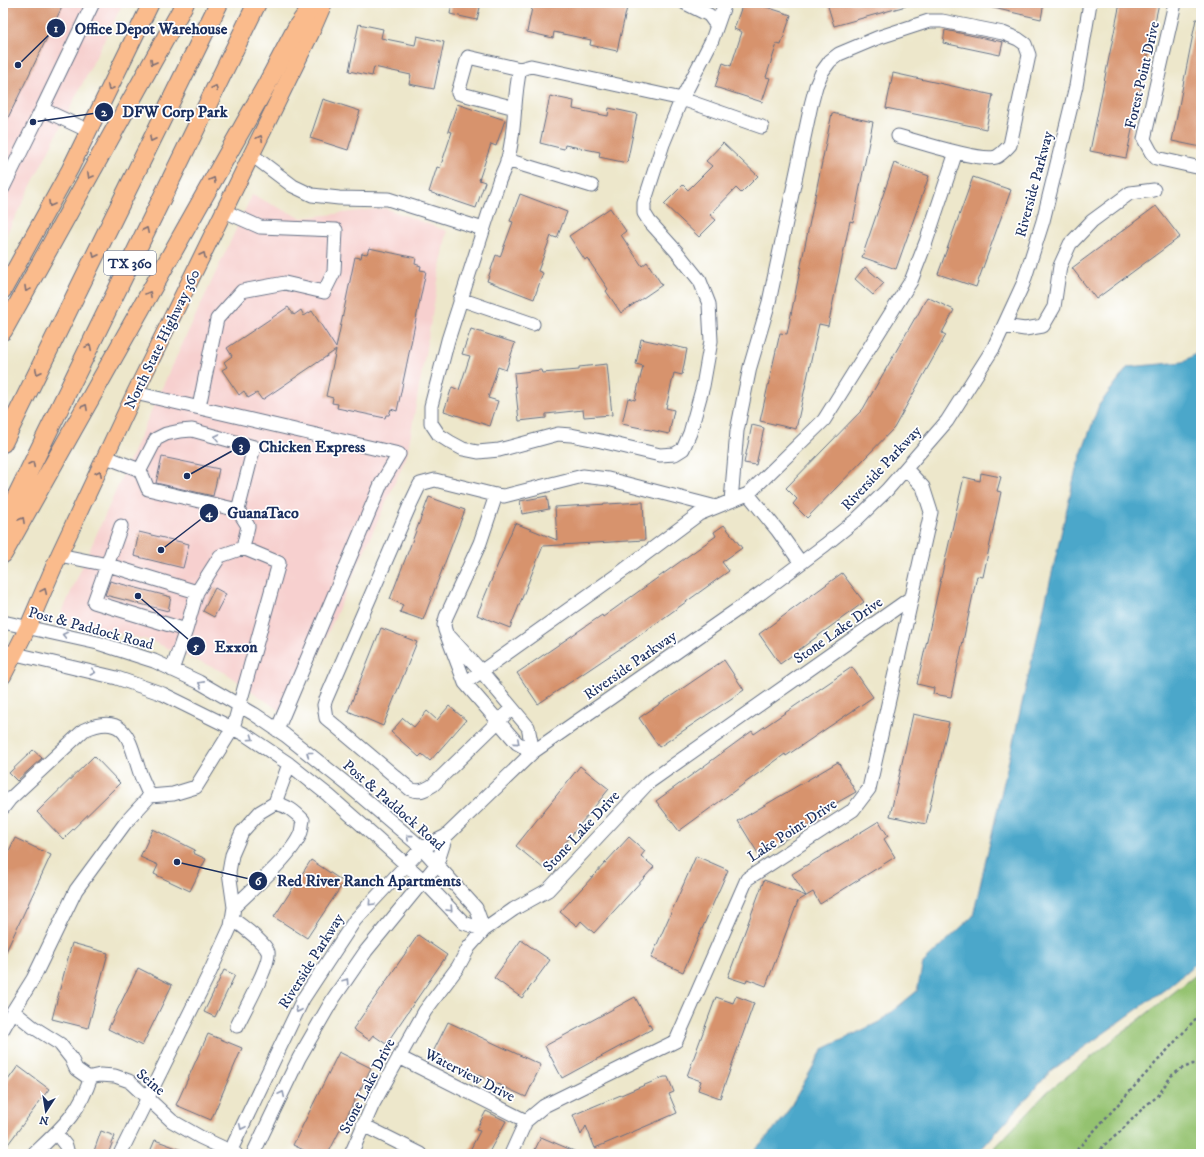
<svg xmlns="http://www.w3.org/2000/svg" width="1204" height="1157" font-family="'IM FELL DW Pica',serif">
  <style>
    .built { fill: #f7d0cf }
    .green { fill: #94c270; stroke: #587867 }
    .water { fill: #4ca7ca; stroke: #346b94 }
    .building { fill: #d7936d }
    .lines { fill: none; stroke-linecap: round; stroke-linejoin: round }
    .minor-casing { stroke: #646f84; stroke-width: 15 }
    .major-casing { stroke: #646f84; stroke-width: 18 }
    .highway-casing { stroke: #646f84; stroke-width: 20 }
    .path { stroke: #646f84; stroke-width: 2.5; stroke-dasharray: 3 3; stroke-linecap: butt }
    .minor { stroke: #fff; stroke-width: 13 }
    .major { stroke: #fabb8c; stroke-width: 16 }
    .highway { stroke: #fabb8c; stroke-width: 18 }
    .oneway { stroke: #7f6e73 }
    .oneway2 { stroke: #8d97ae }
    .labels { text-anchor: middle; stroke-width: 3.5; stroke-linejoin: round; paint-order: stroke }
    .shield { fill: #fff; stroke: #5f6d8e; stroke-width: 1 }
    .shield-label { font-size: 14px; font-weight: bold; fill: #1b2f5e }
    .street-label { font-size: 15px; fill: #1b2f5e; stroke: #fff }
    .leader { fill: none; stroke: #1b2f5e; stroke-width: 1.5 }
    .callout-dot { fill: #1b2f5e; stroke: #fff; stroke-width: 1.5 }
    .mark-label { font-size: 12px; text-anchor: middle; font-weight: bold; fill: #fff }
    .callout-label { font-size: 16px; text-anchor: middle; font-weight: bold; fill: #1b2f5e; stroke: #fff; stroke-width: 3.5; stroke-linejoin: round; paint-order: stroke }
  </style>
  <rect width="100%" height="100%" fill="#fff"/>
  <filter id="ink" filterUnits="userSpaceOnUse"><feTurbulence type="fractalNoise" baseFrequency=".025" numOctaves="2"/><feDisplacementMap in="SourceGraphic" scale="8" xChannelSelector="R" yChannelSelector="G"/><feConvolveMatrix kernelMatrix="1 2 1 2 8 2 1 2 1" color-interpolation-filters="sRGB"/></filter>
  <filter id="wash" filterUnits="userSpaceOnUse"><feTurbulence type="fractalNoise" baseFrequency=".012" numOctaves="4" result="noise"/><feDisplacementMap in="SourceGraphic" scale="16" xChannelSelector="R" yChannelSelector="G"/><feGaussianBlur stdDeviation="0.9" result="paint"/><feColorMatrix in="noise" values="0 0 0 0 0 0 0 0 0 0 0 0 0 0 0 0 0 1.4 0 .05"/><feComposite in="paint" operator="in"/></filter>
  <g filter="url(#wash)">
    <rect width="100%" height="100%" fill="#ede7cb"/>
    <path class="built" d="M3 3H123L3 241Z
      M252 195 301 218 385 208 447 231 407 455 290 718 226 673 151 641 59 619 153 407Z"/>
    <path class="green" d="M1201 971V1154H989L1048 1091Z"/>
    <path class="water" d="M1201 350V959L1167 988 1051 1071 977 1154H751L784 1118 823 1049 879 1022 917 991 923 963 973 916 1076 469 1099 405 1128 367 1183 362Z"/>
    <g id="blocks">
      <path class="building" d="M3 3H64L3 128Z
        M452 3H481L477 20 450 14Z
        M533 3H628L617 51 590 45 591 40 554 32 553 38 527 32Z
        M743 3H754L791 15 781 45 777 44 766 77 770 78 762 102 715 87 723 63 731 66 742 32 734 29Z
        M827 3H906V6L834 26Z
        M989 3H1044L1041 19 989 7Z
        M1120 3H1159L1126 158 1090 151Z
        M1196 19 1201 20V147L1172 141Z
        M359 24 383 29 381 38 415 45 417 36 444 42 434 89 409 84 411 75 374 67 372 76 349 71Z
        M945 30 1003 42 1000 55 943 43Z
        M893 73 993 95 986 129 886 108Z
        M550 96 574 101 573 109 608 116 609 108 637 114 627 163 599 157 600 152 565 145 564 149 540 143Z
        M323 99 360 111 348 150 310 138Z
        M457 104 505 120 496 146 491 144 479 180 485 182 476 208 429 192 437 167 440 168 452 132 448 131Z
        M832 113 873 122 853 222 850 221 828 326 819 324 796 429 760 421 780 333 787 334Z
        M723 143 758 176 741 193 736 188 710 215 716 220 699 237 664 204 683 185 688 190 712 166 706 161Z
        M894 163 929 176 896 269 862 257Z
        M973 177 1011 190 976 287 938 274Z
        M520 194 567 212 557 238 551 236 538 271 543 273 534 299 487 281 496 255 500 257 513 222 510 221Z
        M1156 206 1180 237 1096 299 1072 268Z
        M610 208 626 231 621 235 642 266 647 262 662 285 621 313 606 291 608 289 587 258 585 260 569 236Z
        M369 248 416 258 415 264 421 266 420 270 426 271 397 411 391 409 389 415H386L385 418 337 408 338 404 332 403 333 398 326 396 336 350 262 400 257 393 248 398 244 391 239 395 222 370 227 367 224 362 232 356 227 348 288 307 294 315 301 310 304 316 312 311 336 348 355 257 361 258 362 253 367 254Z
        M865 267 884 283 873 295 855 279Z
        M927 297 954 310 942 333 946 335 894 428 807 518 793 504 797 499 786 488 863 409 915 318H916Z
        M471 329 515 343 506 370 498 367 488 398 498 401 490 426 444 411 452 387 459 390 470 356 462 354Z
        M641 339 687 349 682 375 674 373 666 408 674 410 669 434 622 424 628 398 635 400 643 366 636 364Z
        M607 364 612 415 584 417 583 410 546 414V418L519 421 514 373 541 370 542 373 579 370V367Z
        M752 425 764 428 756 465 744 463Z
        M162 457 219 469 213 496 156 483Z
        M981 473 1001 477 997 491 1001 492 983 577 977 576 951 697 933 694 934 688 917 684 964 477 980 481Z
        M547 496 549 509 522 514 520 501Z
        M429 497 465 510 423 620 400 612 403 605 390 599Z
        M643 502 645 540 543 546 510 628 477 615 515 523 557 540 555 507Z
        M724 525 742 548 722 562 729 571 633 640 538 704 517 673 602 615 603 617 716 536 714 532Z
        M139 532 189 544 183 568 134 556Z
        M842 573 864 602 780 664 759 634Z
        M110 581 171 597 168 611 105 595Z
        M215 588 226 594 214 617 203 611Z
        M381 628 417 642 383 726 348 711Z
        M724 660 744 690 659 747 639 718Z
        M852 667 873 697 786 756 785 754 679 831 656 801 752 731 754 734Z
        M449 706 466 720 430 761 422 754 419 757 391 732 403 718 414 727 427 711 437 720Z
        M913 714 949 722 926 824 890 816Z
        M33 750 42 758 17 781 9 773Z
        M94 756 120 783 63 839 37 812Z
        M838 762 856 792 824 810 827 815 759 855 738 821Z
        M580 766 609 789 544 869 516 846Z
        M879 821 888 836 884 839 895 857 820 904 813 892 798 901 766 986 747 979 746 983 728 977 764 880 806 896 792 874Z
        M153 829 195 850 193 853 206 859 190 891 154 874 158 865 140 857Z
        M629 837 645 851 641 856 654 867 594 933 581 921 577 926 560 912Z
        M15 838 51 855 3 958V864Z
        M696 856 728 870 683 972 651 958Z
        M311 860 344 882 307 938 274 917Z
        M418 935 447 955 386 1044 373 1035 369 1040 353 1029Z
        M521 940 550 960 522 998 494 978Z
        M72 943 108 953 88 1028 52 1019Z
        M138 968 172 985 142 1046 108 1029Z
        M224 970 235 975 215 1017 204 1012Z
        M736 996 754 1003 720 1098 698 1090 701 1081 687 1076 716 997 733 1003Z
        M635 997 652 1029 562 1078 545 1046Z
        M448 1022 541 1065 526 1097 432 1054Z
        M208 1034 242 1048 211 1120 176 1105Z
        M339 1052 371 1068 328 1154H312L293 1145Z
        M18 1066 49 1089 3 1151V1087Z
        M664 1077H668L674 1092 669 1094 677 1113 595 1148 586 1126 581 1135 573 1115Z
        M486 1111 506 1121 488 1154H468L480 1131 476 1130Z
        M101 1131 115 1136 108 1154H93Z
        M541 1137 581 1154H533Z
        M155 1140 190 1153V1154H149Z"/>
    </g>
  </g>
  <g filter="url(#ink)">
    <use href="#blocks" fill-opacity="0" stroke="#646f84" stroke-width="1"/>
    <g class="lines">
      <g class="minor-casing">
        <path id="minor" d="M685 3 709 15 717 26
          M725 3 712 40 682 99 679 105 663 144 644 203V213L649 221 676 251 700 281 709 304 711 341 703 386 690 433 683 449 675 454 660 455 601 441 571 435 558 434 499 450 478 452 463 449 450 442 439 435 431 423V406L448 340 499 181C502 173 506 166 508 158 516 129 513 98 520 69L531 66 682 99 762 127
          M1175 3 1144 139 1151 152 1156 158 1201 168
          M515 108 458 93 468 57 520 69
          M89 131 42 109 93 3
          M252 155 293 186 312 195 339 198 388 199 483 229
          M507 160 592 186
          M3 188 42 109
          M460 299 533 324
          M1004 326 1025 329 1043 326 1054 307 1060 266 1070 244 1092 221 1130 193 1154 190
          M135 393 399 454 381 484 277 730
          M199 407 217 319 242 291 285 283 324 292 334 272 336 230 260 227 224 211
          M140 470 156 439 166 434 180 431 192 430 254 447 238 510
          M748 494 778 531 801 563
          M496 495 480 543 446 617 444 625 445 630 465 683 517 743 533 752
          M731 501 737 431 750 367 769 302 811 105 816 86 822 72 830 61 839 54 877 38 929 21H942L1003 33 1018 39 1025 44 1029 55 1010 145C1006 149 1001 155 996 157 980 162 916 141 898 136
          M121 526 94 602 186 630
          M59 555 108 565 197 592
          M3 622 98 643 154 661 199 682 254 714 285 735 348 785 422 848 476 908 484 930
          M450 637 481 671 528 727 533 752
          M3 651 117 678 163 694 246 735 289 764 328 795 378 839 423 880 464 923 484 930
          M172 670 186 630 197 592 220 556 243 548
          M465 683 624 570 699 514 748 494 824 420 911 281 926 242 956 152
          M511 709 433 785C425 790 419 793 410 789L326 718 324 705 326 699 410 505 420 484 435 480 495 495 504 496 583 476 608 479 716 507
          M3 808 10 799 84 730C129 710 130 746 141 776 144 783 147 790 150 796
          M234 907C251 890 294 854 301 832 302 828 302 824 303 820 294 811 288 806 275 803
          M232 918C241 926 265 942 268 952 271 963 243 1013 237 1026
          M13 1011 33 1027 60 1044 71 1058 76 1069 86 1076 91 1077 100 1075 115 1076 129 1081 172 1121 200 1137 236 1154
          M3 1029 13 1011 33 979 76 890 126 822 150 796 173 794 196 787 233 728 279 563 243 548 248 526 238 510 148 489 140 470 106 457
          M399 1057 526 1121
          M363 1125 421 1154
          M56 1133 66 1146 68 1154
          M34 1154C61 1128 79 1114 91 1077
          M120 1154 210 972 231 926 234 907 229 872 232 855 242 832 260 812 275 803 289 764
          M229 1154 303 999 355 920 422 848 446 836 533 752 761 593 825 545 856 520 887 490 947 421 994 347 1023 284 1043 221 1076 86 1090 3
          M253 1154 299 1058 333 999 366 951 437 864 446 836
          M351 1154 373 1104 425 1011 458 967 469 947 484 930 514 909 548 890 648 783 912 597
          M511 1154 526 1121 544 1106 676 1041 747 879 853 810 869 789 931 512 923 487 906 469"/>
      </g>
      <g class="major-casing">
        <path id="major" d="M3 291 70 169 151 3
          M3 676 28 627 59 555 135 393 311 33 324 3"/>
      </g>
      <g class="highway-casing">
        <path id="highway" d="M3 331 185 3
          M3 443 219 3
          M3 524 257 3
          M3 554 267 84 297 27 314 3"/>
      </g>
      <path class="path" d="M1073 1154 1201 1013
        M1097 1154 1103 1146 1119 1133 1145 1106 1158 1096 1171 1076 1181 1069 1193 1064H1201"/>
      <use href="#minor" class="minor"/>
      <use href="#major" class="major"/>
      <use href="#highway" class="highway"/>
    </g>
    <defs><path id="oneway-chevron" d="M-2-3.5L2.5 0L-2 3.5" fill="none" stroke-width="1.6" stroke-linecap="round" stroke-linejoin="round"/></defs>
    <g class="oneway">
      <use href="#oneway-chevron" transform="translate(153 62) rotate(119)"/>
      <use href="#oneway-chevron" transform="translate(110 88) rotate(116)"/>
      <use href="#oneway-chevron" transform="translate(215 88) rotate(-64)"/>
      <use href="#oneway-chevron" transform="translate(260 138) rotate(-64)"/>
      <use href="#oneway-chevron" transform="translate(152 139) rotate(116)"/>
      <use href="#oneway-chevron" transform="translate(90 176) rotate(119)"/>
      <use href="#oneway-chevron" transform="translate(213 180) rotate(-61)"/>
      <use href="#oneway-chevron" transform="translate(51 204) rotate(119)"/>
      <use href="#oneway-chevron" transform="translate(146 230) rotate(-64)"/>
      <use href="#oneway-chevron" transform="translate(95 255) rotate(116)"/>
      <use href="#oneway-chevron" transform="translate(203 255) rotate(-64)"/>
      <use href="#oneway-chevron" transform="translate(27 289) rotate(120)"/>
      <use href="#oneway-chevron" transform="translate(149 294) rotate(-61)"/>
      <use href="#oneway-chevron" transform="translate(89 347) rotate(-64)"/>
      <use href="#oneway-chevron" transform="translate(38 372) rotate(116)"/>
      <use href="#oneway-chevron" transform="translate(85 407) rotate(-61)"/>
      <use href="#oneway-chevron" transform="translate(32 464) rotate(-64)"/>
      <use href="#oneway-chevron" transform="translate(99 473) rotate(-64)"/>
      <use href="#oneway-chevron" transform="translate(22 520) rotate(-61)"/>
      <use href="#oneway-chevron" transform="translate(44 591) rotate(-66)"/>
    </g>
    <g class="oneway2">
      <use href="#oneway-chevron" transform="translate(217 437) rotate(-166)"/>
      <use href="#oneway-chevron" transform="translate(65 635) rotate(-167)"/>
      <use href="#oneway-chevron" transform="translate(93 672) rotate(13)"/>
      <use href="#oneway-chevron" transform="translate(201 684) rotate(-152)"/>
      <use href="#oneway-chevron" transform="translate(251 738) rotate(34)"/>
      <use href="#oneway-chevron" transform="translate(517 742) rotate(41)"/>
      <use href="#oneway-chevron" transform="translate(309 754) rotate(-142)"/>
      <use href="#oneway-chevron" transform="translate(409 837) rotate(-139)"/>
      <use href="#oneway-chevron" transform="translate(371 903) rotate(133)"/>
      <use href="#oneway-chevron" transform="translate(450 909) rotate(47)"/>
      <use href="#oneway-chevron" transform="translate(346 981) rotate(-56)"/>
      <use href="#oneway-chevron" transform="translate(298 1010) rotate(115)"/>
      <use href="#oneway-chevron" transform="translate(282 1094) rotate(-64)"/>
      <use href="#oneway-chevron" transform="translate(242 1127) rotate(115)"/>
    </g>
  </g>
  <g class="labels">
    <rect class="shield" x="104" y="251" width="52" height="24" rx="3"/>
    <g class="shield-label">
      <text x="130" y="268">TX 360</text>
    </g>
    <g class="street-label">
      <text transform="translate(1142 75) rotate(-77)" y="5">Forest Point Drive</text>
      <text transform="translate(1034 184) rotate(-75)" y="5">Riverside Parkway</text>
      <text transform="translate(162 339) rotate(-64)" y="5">North State Highway 360</text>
      <text transform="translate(881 468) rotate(-47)" y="5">Riverside Parkway</text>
      <text transform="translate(91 628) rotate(15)" y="5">Post &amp; Paddock Road</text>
      <text transform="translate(838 630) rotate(-35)" y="5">Stone Lake Drive</text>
      <text transform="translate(630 665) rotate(-35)" y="5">Riverside Parkway</text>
      <text transform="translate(394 805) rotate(41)" y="5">Post &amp; Paddock Road</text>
      <text transform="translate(792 830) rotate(-33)" y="5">Lake Point Drive</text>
      <text transform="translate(581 831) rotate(-47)" y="5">Stone Lake Drive</text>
      <text transform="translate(311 961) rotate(-58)" y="5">Riverside Parkway</text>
      <text transform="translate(470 1075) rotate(27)" y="5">Waterview Drive</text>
      <text transform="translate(151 1082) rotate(40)" y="5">Seine</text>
      <text transform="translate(367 1086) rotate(-63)" y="5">Stone Lake Drive</text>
    </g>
  </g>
  <path class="leader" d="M18 65L56 28M33 122L104 112M187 476L241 446M161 550L209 513M138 596L196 646M177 862L258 881"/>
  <g class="callout-dot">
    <circle cx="18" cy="65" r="4"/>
    <circle cx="33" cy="122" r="4"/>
    <circle cx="187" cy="476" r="4"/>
    <circle cx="161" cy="550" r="4"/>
    <circle cx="138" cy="596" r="4"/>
    <circle cx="177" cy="862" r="4"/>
    <circle cx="56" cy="28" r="10"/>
    <circle cx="104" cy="112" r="10"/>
    <circle cx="241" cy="446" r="10"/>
    <circle cx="209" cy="513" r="10"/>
    <circle cx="196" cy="646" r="10"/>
    <circle cx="258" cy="881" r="10"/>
  </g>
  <g class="mark-label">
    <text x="56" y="32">1</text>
    <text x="104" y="116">2</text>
    <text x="241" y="450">3</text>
    <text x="209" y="517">4</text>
    <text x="196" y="650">5</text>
    <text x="258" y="885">6</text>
  </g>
  <g class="callout-label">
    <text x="151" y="34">Office Depot Warehouse</text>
    <text x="175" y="117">DFW Corp Park</text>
    <text x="312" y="452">Chicken Express</text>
    <text x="263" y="518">GuanaTaco</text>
    <text x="236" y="652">Exxon</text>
    <text x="369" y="886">Red River Ranch Apartments</text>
  </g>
  <rect width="1204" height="1157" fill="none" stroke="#fff" stroke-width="16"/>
  <g transform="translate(46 1111) rotate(192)" stroke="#ffffff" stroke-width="3" paint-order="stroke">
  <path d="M0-3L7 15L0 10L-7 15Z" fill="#1b2f5e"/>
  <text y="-6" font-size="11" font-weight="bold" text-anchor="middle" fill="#1b2f5e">N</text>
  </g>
</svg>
